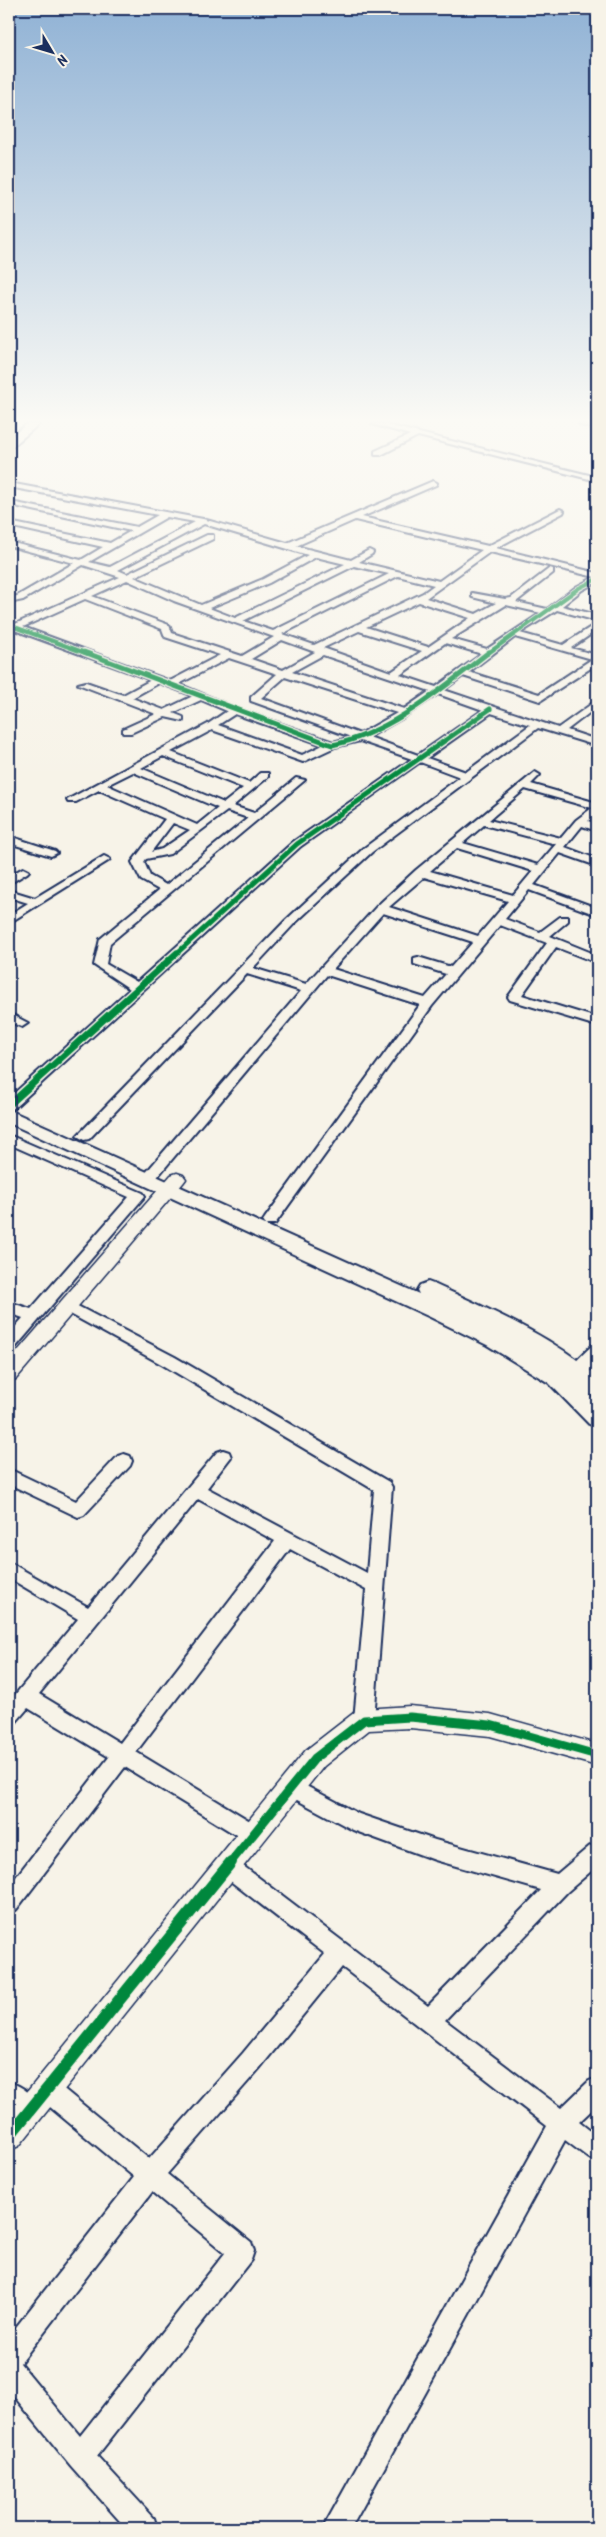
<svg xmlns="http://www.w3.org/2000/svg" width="606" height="2537" font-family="Kalam,sans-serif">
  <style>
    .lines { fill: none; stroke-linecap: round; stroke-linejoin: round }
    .minor-casing { stroke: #1b2f5e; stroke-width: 4 }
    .tertiary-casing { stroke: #1b2f5e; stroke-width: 3 }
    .secondary-casing { stroke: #1b2f5e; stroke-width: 4 }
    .primary-casing { stroke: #1b2f5e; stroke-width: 4 }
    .minor { fill: #f7f3e8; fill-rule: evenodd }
    .tertiary { fill: #f7f3e8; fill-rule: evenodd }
    .secondary { fill: #f7f3e8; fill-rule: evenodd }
    .primary { fill: #f7f3e8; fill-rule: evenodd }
    .cycleway-far4-casing { stroke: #f7f3e8; stroke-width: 5.5 }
    .cycleway-far3-casing { stroke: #f7f3e8; stroke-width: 8 }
    .cycleway-far2-casing { stroke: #f7f3e8; stroke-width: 10 }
    .cycleway-far1-casing { stroke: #f7f3e8; stroke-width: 12 }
    .cycleway-casing { stroke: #f7f3e8; stroke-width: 15 }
    .cycleway-far4 { stroke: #00873e; stroke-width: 4 }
    .cycleway-far3 { stroke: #00873e; stroke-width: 5 }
    .cycleway-far2 { stroke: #00873e; stroke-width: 7 }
    .cycleway-far1 { stroke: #00873e; stroke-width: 9 }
    .cycleway { stroke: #00873e; stroke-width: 12 }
  </style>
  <rect width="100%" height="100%" fill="#f7f3e8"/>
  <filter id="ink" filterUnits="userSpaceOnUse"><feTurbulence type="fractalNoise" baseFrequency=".02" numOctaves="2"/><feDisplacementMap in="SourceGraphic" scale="10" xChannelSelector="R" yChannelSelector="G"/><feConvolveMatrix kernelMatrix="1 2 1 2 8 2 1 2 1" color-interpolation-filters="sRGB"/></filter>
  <g filter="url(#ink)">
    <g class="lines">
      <g class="minor-casing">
        <path id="minor" d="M372 424H383L597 477V481L418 436 381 455H375V451L410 435Z
          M579 424 597 425V429L581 425Z
          M433 481 437 483 436 485 362 517 488 546 560 509 564 511 563 513 496 548 597 573V582L582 590 562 606 597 615V621L557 610 520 633 563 645 597 623V630L571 648 597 655V664L540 701 463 676 444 690 558 728 597 700V707L567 730 597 740V746L538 728 372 852 294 924 253 968 306 984 377 906 416 870 535 772 540 775 531 784 597 803V814L588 821 597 824V831L582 826 565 847 597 859V866L560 853 534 885 597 908V915L529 890 505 919 540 932 560 917H568V921L550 936 597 955V963L556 947 522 995 597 1018V1026L510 1000 508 997 547 943 500 925 432 1006 275 1224H265L263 1221 265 1218 420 1005 327 975 153 1182H143L141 1179 143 1176 301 991 247 974 89 1139 84 1140 77 1136 286 920 364 848 460 777 420 762 301 846 14 1108 9 1109V1098L130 989 94 965 100 939 159 890 141 880 132 862 165 819 99 790 76 802H68L67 800 208 724 227 711 201 700 173 713 183 717V721L165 717 131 733H123V729L156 714 78 684 86 682 123 695 151 680 9 628V622L15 624 120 577 83 565 23 600 9 603V597L17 596 74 563 9 546V542L81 560 103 547 9 526V522L110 543 131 531 19 507 15 505 16 503 137 527 158 515 9 487V483L203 519 287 543ZM167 517 195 522 110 567 89 562ZM355 520 482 550 439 581 359 562 372 554 373 552 369 550 351 560 296 546ZM204 524 308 555 263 579 201 605 134 577 213 539V535H207L127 574 118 570ZM490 552 595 577 576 587 547 609 516 602 553 573V569L550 568 511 598 505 599 472 593V597L496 603 476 614 426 598ZM316 557 345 564 235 618 209 608 269 583ZM354 566 389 574 273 631 243 621ZM398 576 434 585 423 593 314 645 282 634ZM127 580 174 601 274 637 242 656 172 633 169 625 92 596ZM85 599 162 629 165 637 220 655 170 681 23 627ZM419 602 470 618 428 647 366 627ZM506 605 541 613 487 649 451 639ZM359 631 422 651 391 672 323 648ZM515 637 592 659 539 694 469 672ZM282 640 315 652 283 670 251 659ZM445 643 482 654 436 687 400 675ZM323 655 430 691 404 709 292 672ZM229 658 277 674 251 697V701L351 737 333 742 237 708 179 684ZM285 677 397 713 360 734 261 698ZM159 683 193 696 164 710 132 698ZM438 694 483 710 418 755 369 737 401 719ZM491 713 530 725 466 772 427 758ZM235 714 323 745 302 755 218 725ZM212 730 303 762 335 747 360 741 412 759 293 842 137 982 106 964 110 943 305 780 296 778 254 813 233 806 268 777V773H260L249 783 171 752ZM163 756 243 788 224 803 141 768ZM133 772 218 808 197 825 107 785ZM525 789 592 808 576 820 561 838 489 820ZM227 811 248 818 166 885 150 876 144 862 146 859 170 854ZM173 823 190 830 162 849 151 852ZM484 825 556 844 538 865 463 843ZM457 848 533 871 513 895 430 871ZM424 877 508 901 478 936 389 907ZM383 913 473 942 451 967 418 957 414 958V964L446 974 425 998 333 969Z
          M9 836 55 851 57 853 51 856 9 843Z
          M104 856 110 859 108 861 9 923V915L28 903 9 897V890L35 898Z
          M23 868 29 871 27 873 9 884V876Z
          M9 1013 28 1023 22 1027 9 1022Z
          M9 1135 143 1193 145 1196 15 1348 9 1350V1334L23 1318 9 1313V1302L31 1309 129 1197 9 1144Z
          M68 1301 175 1357 389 1482 392 1487 374 1720 371 1726 364 1729 357 1726 354 1720 366 1590 290 1549 136 1752 260 1827 263 1834 260 1841 253 1844 246 1841 125 1767 16 1910 9 1913V1886L109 1757 28 1708 16 1722 9 1724V1702L78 1619 9 1578V1562L88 1607 217 1452 223 1450 229 1452 231 1457 207 1488 367 1573 374 1490 163 1365 63 1310 60 1306 63 1302ZM198 1499 275 1541 120 1743 39 1694Z
          M597 1342C597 1347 598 1354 597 1358 594 1370 577 1386 564 1382L562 1378C565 1372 592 1344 597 1342Z
          M124 1454 130 1456 132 1461 130 1466 84 1515 78 1517 9 1484V1469L76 1501 118 1456Z
          M291 1778 359 1814 435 1840 557 1874 590 1846 597 1843V1866L567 1892 445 2020 561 2108 589 2081 597 2078V2105L579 2122 597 2136V2162L589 2158 565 2140 351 2528H323L547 2126 342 1967 259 2069 167 2174 251 2242 254 2251 251 2260 97 2456 154 2518 157 2528H126L71 2466 9 2390V2336L134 2177 38 2097 35 2089 38 2081 46 2078 54 2081 149 2159 243 2053 325 1954 220 1873 217 1866 220 1859 227 1856 234 1859 428 2006 541 1890 435 1860 353 1830 284 1793 281 1787 284 1781ZM152 2192 225 2253 80 2436 20 2363Z
          M9 2082C22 2086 36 2096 41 2109L38 2117 30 2120 9 2107Z"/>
      </g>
      <g class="tertiary-casing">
        <path id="tertiary" d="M177 1173 183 1175 186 1179 183 1183 16 1379 9 1381V1361L171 1175Z
          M410 1706 490 1714 597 1744V1766L490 1736 410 1728 369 1730 324 1766 19 2146 9 2150V2114L306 1750 355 1712 364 1709Z"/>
      </g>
      <g class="secondary-casing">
        <path id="secondary" d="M9 1110 419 1294 417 1290 420 1285 428 1282 436 1285C492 1311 550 1335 597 1376V1397L590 1395 597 1403V1427L589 1424 549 1383 487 1345 430 1317 9 1123Z"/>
      </g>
      <g class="primary-casing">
        <path id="primary" d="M27 424H39L13 446 9 447V438Z"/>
      </g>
      <use href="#minor" class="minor"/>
      <use href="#tertiary" class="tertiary"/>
      <use href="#secondary" class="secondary"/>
      <use href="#primary" class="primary"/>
      <g class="cycleway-far4-casing">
        <path id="cycleway-far4" d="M9 625 88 654
          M487 654 579 588 597 579"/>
      </g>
      <g class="cycleway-far3-casing">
        <path id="cycleway-far3" d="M84 652 332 745C391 733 442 688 489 652
          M176 954 297 844 490 709"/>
      </g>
      <g class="cycleway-far2-casing">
        <path id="cycleway-far2" d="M9 1105 177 953"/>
      </g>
      <g class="cycleway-far1-casing">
        <path id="cycleway-far1" d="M230 1863 315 1758 364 1720 410 1717 490 1725 597 1755"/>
      </g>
      <g class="cycleway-casing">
        <path id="cycleway" d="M9 2136 231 1862"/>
      </g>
      <use href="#cycleway-far4" class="cycleway-far4"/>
      <use href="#cycleway-far3" class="cycleway-far3"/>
      <use href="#cycleway-far2" class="cycleway-far2"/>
      <use href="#cycleway-far1" class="cycleway-far1"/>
      <use href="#cycleway" class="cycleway"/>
    </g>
  </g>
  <linearGradient id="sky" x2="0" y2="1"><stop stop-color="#90b2d5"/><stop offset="0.54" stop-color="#fbfaf5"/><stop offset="1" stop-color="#fbfaf5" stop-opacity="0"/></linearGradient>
  <rect width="606" height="779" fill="url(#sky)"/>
  <rect width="606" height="2537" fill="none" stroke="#f7f3e8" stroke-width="30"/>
  <rect x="15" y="15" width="576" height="2507" fill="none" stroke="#1b2f5e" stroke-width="2" filter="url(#ink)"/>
  <g transform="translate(52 52) rotate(128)" stroke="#f7f3e8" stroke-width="4" paint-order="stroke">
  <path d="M0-4L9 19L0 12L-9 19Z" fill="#1b2f5e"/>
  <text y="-8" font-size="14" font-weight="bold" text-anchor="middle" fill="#1b2f5e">N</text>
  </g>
</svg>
